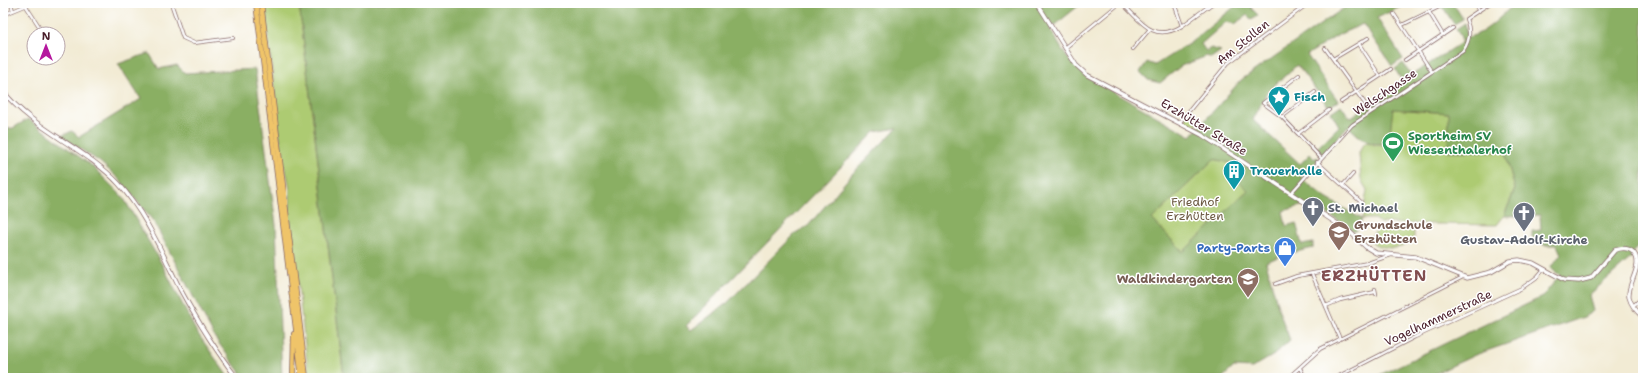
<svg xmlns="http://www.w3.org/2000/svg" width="1646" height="381" font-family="'Shantell Sans',sans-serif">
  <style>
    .green { fill: #adcb72; stroke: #7c754e }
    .forest { fill: #8aaf64; stroke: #6a6748; fill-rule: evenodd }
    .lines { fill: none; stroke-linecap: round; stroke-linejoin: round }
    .minor-casing { stroke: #856666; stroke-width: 4 }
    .tertiary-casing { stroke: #856666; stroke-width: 5 }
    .trunk-casing { stroke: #856666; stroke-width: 6 }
    .minor { stroke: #fff; stroke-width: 2.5 }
    .tertiary { stroke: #fff; stroke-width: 3.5 }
    .trunk { stroke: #efc469; stroke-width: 4.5 }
    .labels { text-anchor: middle; stroke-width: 3; stroke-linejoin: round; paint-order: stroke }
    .street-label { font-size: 12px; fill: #4a1f2b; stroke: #fff }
    .culture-label { font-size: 12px; font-weight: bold; fill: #0d838f; stroke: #fff; text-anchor: start }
    .leisure-label { font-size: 12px; font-weight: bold; fill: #27864d; stroke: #fff; text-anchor: start }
    .park-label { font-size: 12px; fill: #6d5b44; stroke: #fff }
    .worship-label { font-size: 12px; font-weight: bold; fill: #5b616d; stroke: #fff; text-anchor: start }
    .education-label { font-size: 12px; font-weight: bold; fill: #785e54; stroke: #fff; text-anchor: start }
    .shop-label { font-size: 12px; font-weight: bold; fill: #366cbe; stroke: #fff; text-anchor: end }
    .district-label { font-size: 16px; font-weight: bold; letter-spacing: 1px; fill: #824e50; stroke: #fff }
  </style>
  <rect width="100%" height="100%" fill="#fff"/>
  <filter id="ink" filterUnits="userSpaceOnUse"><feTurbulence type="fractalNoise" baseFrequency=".025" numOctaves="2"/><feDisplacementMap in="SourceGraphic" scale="8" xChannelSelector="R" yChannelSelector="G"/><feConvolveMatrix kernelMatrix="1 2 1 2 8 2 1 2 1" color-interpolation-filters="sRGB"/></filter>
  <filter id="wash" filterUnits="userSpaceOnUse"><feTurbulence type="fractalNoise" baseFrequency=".012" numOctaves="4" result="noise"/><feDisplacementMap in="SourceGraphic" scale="16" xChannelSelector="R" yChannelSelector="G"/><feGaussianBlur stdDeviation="0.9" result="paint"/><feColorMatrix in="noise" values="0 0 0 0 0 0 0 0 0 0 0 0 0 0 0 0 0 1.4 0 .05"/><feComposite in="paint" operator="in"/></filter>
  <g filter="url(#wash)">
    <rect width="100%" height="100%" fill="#f2ebd4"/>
    <path class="green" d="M264 3H299L344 378H309L289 211C292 198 289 176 283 164Z
      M1393 109 1449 113 1474 150 1505 152 1515 189 1504 216 1497 225 1380 223 1374 219H1362L1367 190 1361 180 1359 153 1363 144 1368 142 1375 145H1382Z
      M1190 114 1195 117 1198 128 1185 121V117Z
      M1214 159 1238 165 1248 190 1183 252 1152 219Z
      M1378 229H1414V238C1403 253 1380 249 1367 240Z"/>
    <path class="forest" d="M299 3H1082L1050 29 1066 56 1084 75 1191 136 1241 80 1351 3H1409L1377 18 1403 59 1392 66 1363 24 1340 34 1307 55 1338 101 1329 107 1297 65 1267 92 1253 120 1300 164 1310 154 1314 159 1317 157 1319 159 1301 178 1326 198 1362 219 1359 226 1354 232 1312 203 1283 211 1286 226 1296 223 1302 245 1313 243V248L1283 255 1266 262 1279 311 1290 340 1274 355 1252 368 1234 367 1222 378H344ZM897 128 853 173 808 226 797 232 727 303 691 330 686 326 875 132ZM1214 159 1238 165 1233 176 1248 190 1183 252 1152 219Z
      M1239 3H1251V8L1258 15 1252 20 1247 15 1235 24 1226 22 1201 44 1206 51 1211 48 1221 51 1211 58 1207 56 1181 66 1160 83 1148 80 1140 72 1147 62 1155 65 1190 43Z
      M1440 3H1453L1463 19 1454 24Z
      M1515 3H1643V241L1634 251 1632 257 1589 295 1593 311 1584 317 1475 355 1426 378H1373L1542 297 1560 275 1550 268 1561 254 1557 245H1544L1532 237V231L1541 230 1540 215 1504 216 1515 189 1505 152 1448 151 1449 113 1393 109 1389 141C1373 150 1359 137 1348 126L1321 156 1319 154 1321 152 1317 148 1339 126 1331 112 1341 105 1350 118 1402 81 1395 69 1403 63 1412 75 1461 43V37L1456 29 1465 23 1467 37C1485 35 1502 15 1515 3Z
      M149 53 159 69 177 65 185 73 255 69 276 225 282 378H244L215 338 154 222 119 179 100 162 61 136 72 131 79 137 141 99 118 64Z
      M28 119 92 166 123 197 164 268 196 331 229 378H3V129L13 128Z"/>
  </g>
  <g filter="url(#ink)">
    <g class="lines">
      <g class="minor-casing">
        <path id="minor" d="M11 3 13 11
          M171 3 183 38 194 43 233 38
          M1122 3C1141 22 1153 43 1182 26L1174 3
          M1474 3 1479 11
          M26 6 44 34
          M1429 12 1443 35
          M1394 14 1432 72
          M3 15 32 3
          M1402 25 1439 7
          M1182 26 1213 3
          M1359 44 1380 76
          M1065 48 1120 3
          M1325 48 1371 112
          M1133 49 1149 30
          M1333 59 1368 38
          M1405 60 1453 28
          M1299 75 1263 103 1282 117 1321 158
          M3 102 9 98
          M1341 102 1391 69
          M1282 117 1315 92
          M1180 122 1228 63 1309 3
          M1299 133 1329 110
          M1317 162 1361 202
          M1343 185 1353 174
          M1291 193 1352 125 1463 51C1470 41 1471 30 1466 19L1490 3
          M1637 263 1643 262
          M1312 274 1340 339
          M1275 284 1297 276 1368 263 1391 255
          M1375 289 1376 294
          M1326 306 1340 300 1375 292
          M1633 306 1643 297
          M1300 368 1305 378
          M1288 378 1320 349 1463 277
          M1335 378 1415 337 1522 288 1537 277 1544 269"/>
      </g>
      <g class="tertiary-casing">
        <path id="tertiary" d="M1037 3 1076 65 1087 75 1202 135 1350 232 1366 247 1376 253 1416 257 1467 278 1491 272 1510 261 1519 260 1533 263 1564 280 1579 281 1591 278 1615 250C1621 248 1628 247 1633 252 1645 265 1627 282 1629 297 1631 305 1637 312 1643 317
          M3 91C32 129 86 148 119 184 146 214 162 253 180 289 197 320 215 350 237 378"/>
      </g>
      <g class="trunk-casing">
        <path id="trunk" d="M256 3 302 378
          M261 3 306 378
          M293 378 294 334"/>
      </g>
      <use href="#minor" class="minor"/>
      <use href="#tertiary" class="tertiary"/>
      <use href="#trunk" class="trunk"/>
    </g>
  </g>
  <defs>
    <g id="sight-pin" transform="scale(1.15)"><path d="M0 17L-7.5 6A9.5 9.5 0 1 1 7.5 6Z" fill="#0f9aa8" stroke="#fff"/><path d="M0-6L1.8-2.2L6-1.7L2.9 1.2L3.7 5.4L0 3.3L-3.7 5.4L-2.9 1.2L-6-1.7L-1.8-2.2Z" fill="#fff"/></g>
    <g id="stadium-pin" transform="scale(1.15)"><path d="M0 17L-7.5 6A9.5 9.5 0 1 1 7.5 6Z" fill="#2e9e5b" stroke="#fff"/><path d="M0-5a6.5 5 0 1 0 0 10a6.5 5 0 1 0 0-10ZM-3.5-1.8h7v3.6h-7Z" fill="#fff"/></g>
    <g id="building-pin" transform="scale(1.15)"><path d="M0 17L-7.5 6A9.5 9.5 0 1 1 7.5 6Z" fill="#0f9aa8" stroke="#fff"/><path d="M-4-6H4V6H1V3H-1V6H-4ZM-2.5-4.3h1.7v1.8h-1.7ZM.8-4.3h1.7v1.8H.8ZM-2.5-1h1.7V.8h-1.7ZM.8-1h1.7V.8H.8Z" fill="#fff"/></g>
    <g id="church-pin" transform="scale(1.15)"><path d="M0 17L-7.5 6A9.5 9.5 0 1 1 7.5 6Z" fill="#6b7280" stroke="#fff"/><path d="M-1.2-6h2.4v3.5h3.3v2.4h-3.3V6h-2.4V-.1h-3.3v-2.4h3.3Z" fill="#fff"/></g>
    <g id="school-pin" transform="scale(1.15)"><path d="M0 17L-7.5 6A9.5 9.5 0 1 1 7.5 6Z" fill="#8d6e63" stroke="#fff"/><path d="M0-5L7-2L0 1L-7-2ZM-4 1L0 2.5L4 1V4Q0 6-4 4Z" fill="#fff"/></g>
    <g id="shop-pin" transform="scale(1.15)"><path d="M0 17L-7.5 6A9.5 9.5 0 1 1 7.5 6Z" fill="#3f7fe0" stroke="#fff"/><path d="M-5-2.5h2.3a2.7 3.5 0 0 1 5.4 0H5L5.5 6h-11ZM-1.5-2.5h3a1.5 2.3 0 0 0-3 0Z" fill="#fff"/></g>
  </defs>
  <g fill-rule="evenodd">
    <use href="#sight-pin" x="1279" y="97"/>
    <use href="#stadium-pin" x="1393" y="143"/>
    <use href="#building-pin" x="1234" y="171"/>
    <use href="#church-pin" x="1313" y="208"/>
    <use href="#church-pin" x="1524" y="213"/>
    <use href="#school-pin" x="1339" y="232"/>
    <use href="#shop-pin" x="1285" y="248"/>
    <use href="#school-pin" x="1248" y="279"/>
  </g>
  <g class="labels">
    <g class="street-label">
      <text transform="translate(1243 42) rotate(-39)" y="4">Am Stollen</text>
      <text transform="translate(1385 92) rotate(-34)" y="4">Welschgasse</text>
      <text transform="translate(1204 127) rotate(31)" y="4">Erzhütter Straße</text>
      <text transform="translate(1438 318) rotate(-25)" y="4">Vogelhammerstraße</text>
    </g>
    <g class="culture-label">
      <text x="1294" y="101">Fisch</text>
      <text x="1250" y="175">Trauerhalle</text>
    </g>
    <g class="leisure-label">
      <text x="1408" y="140">Sportheim SV<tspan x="1408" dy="14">Wiesenthalerhof</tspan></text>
    </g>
    <g class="park-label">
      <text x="1195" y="206">Friedhof<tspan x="1195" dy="14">Erzhütten</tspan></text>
    </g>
    <g class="worship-label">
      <text x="1328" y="212">St. Michael</text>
      <text x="1524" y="244" text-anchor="middle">Gustav-Adolf-Kirche</text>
    </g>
    <g class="education-label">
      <text x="1354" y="229">Grundschule<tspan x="1354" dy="14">Erzhütten</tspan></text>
      <text x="1232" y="283" text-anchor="end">Waldkindergarten</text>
    </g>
    <g class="shop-label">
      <text x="1270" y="252">Party-Parts</text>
    </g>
    <g class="district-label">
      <text x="1374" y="281">ERZHÜTTEN</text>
    </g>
  </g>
  <rect width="1646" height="381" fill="none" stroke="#fff" stroke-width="16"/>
  <g transform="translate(46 46)"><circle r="19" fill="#ffffff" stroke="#b7a5aa"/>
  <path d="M0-3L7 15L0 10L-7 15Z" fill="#b5179e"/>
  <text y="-6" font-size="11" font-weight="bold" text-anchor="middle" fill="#4a1f2b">N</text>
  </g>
</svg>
